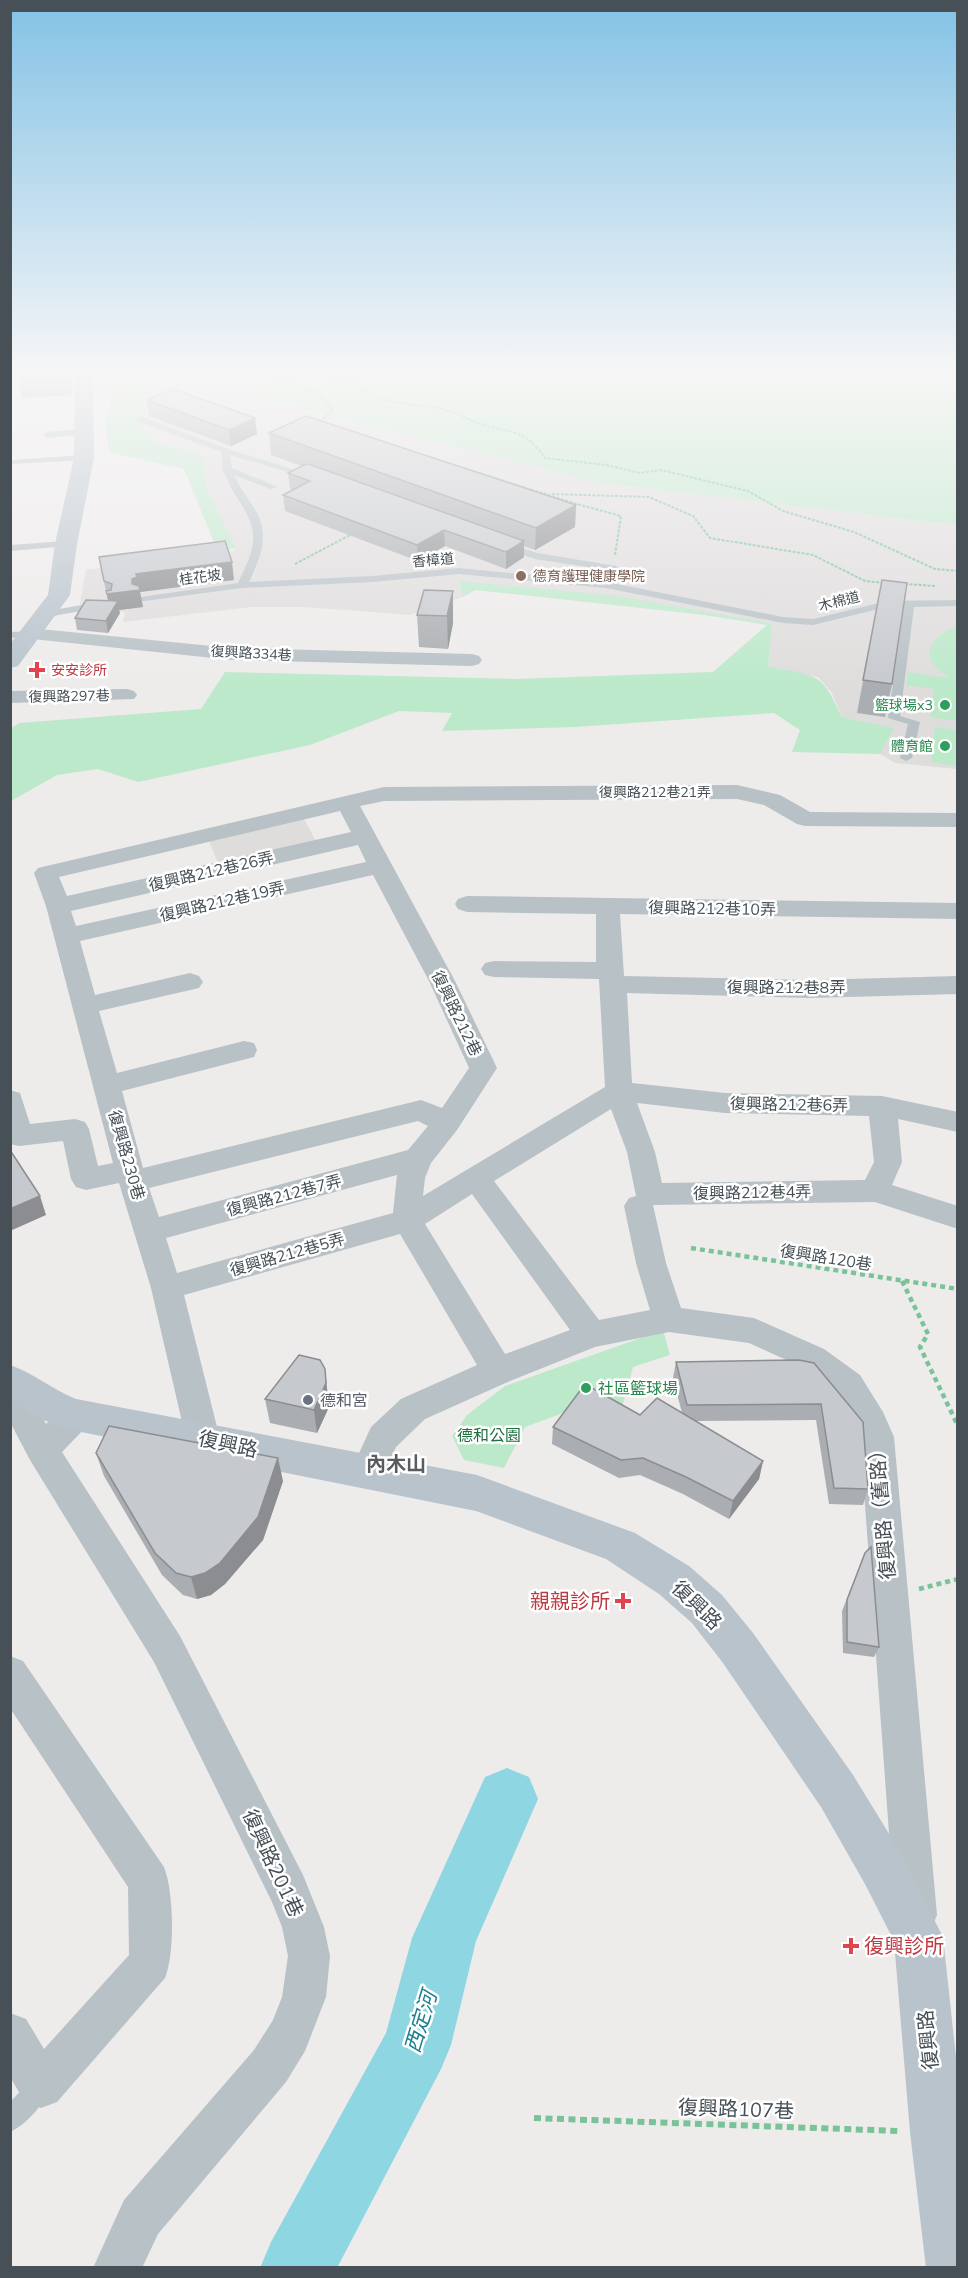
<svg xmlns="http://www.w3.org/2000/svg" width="968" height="2278" font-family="Mulish,'Noto Sans TC',sans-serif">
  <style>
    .education { fill: #dfdcdc }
    .green { fill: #bce9ca }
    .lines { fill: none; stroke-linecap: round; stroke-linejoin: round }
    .river { fill: #8dd6e2; fill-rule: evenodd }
    .path-far2 { stroke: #78c398; stroke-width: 2; stroke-dasharray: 3 1.5; stroke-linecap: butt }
    .path-far1 { stroke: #78c398; stroke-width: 4.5; stroke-dasharray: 5 4; stroke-linecap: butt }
    .path { stroke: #78c398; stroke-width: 6; stroke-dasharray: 7 4.5; stroke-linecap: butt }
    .lane { fill: #b7c1c6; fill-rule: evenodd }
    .street { fill: #b7c1c6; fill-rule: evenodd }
    .secondary { fill: #b8c3cc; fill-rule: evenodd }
    .primary { fill: #adbdc8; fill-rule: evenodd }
    .wall { fill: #aaadb1 }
    .shaded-wall { fill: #8b8d90 }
    .building { fill: #c6c9ce; stroke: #8b8d90; stroke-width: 1.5 }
    .education-dot { fill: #8d6e63; stroke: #fff; stroke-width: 2 }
    .health-dot { fill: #e0444e; stroke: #fff; stroke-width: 2 }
    .leisure-dot { fill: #2e9e5b; stroke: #fff; stroke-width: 2 }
    .worship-dot { fill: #6b7280; stroke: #fff; stroke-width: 2 }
    .labels { text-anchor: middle; stroke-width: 5; stroke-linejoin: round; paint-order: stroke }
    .far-street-label { font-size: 14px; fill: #465056; stroke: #fff }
    .far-education-label { font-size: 14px; fill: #785e54; stroke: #fff; text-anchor: start }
    .far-health-label { font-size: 14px; fill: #be3a42; stroke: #fff; text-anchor: start }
    .far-leisure-label { font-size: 14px; fill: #27864d; stroke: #fff; text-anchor: end }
    .street-label { font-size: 16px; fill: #465056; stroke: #fff }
    .leisure-label { font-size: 16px; fill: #27864d; stroke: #fff; text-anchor: start }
    .worship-label { font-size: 16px; fill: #5b616d; stroke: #fff; text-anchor: start }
    .park-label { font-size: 16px; fill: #1f6f41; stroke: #fff }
    .near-street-label { font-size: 20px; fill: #465056; stroke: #fff }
    .quarter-label { font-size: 20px; font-weight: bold; fill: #595c5f; stroke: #fff }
    .near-health-label { font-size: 20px; fill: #be3a42; stroke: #fff; text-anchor: end }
    .near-water-label { font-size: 21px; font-style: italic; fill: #197f8e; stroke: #fff }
  </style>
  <rect width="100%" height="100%" fill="#eeebeb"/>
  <path class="education" d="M207 385 602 483 957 525V769L895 763 880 754 893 728 842 717 832 693 818 677 768 666 772 624 459 582 463 597 410 615 305 607H251L123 622 125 612 79 609 86 570 234 551 235 548 207 491 203 455 153 441 134 415Z
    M302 815 318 845 220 868 207 836Z"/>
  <path class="green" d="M116 371H957V525L602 483 207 385 134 415 153 441 203 455 207 491 236 548 218 552 184 469 109 452 106 423Z
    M459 581 620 596 772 624 768 666C816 677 820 669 842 717L894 728 880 754 792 752 800 730 774 713 575 727 442 731 452 713 399 711 310 745 138 782 98 769 57 775 11 801V728L19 723 201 709 225 672 516 679 713 672 767 625 705 615 475 590 463 597Z
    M957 626V721L930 717 934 689 906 685 908 672 950 678C945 674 938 670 934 665 920 646 942 632 957 626Z
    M935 727 957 730V766L931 762Z
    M663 1330 670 1355 633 1367 618 1422 583 1402 558 1415 525 1427 504 1468 464 1460 452 1436 467 1415 505 1386Z"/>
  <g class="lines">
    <path class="river" d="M507 1768 529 1777 538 1799 476 1941 451 2045 441 2069 337 2268H260L271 2242 386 2033 412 1938 485 1777Z"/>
    <path class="path-far2" d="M320 422 333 410C311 384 303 386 271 379 291 370 332 375 352 383 363 388 373 398 385 400 406 405 428 405 449 411 460 414 471 421 483 425 514 434 524 428 545 458L606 465 640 473 661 470 748 491 783 511 854 532 935 569 958 571
      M445 462 577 504 621 516 615 555
      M552 494 649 497 693 516 710 538 813 555 865 581 885 583
      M295 564 350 535
      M905 584 936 586"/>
    <path class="path-far1" d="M691 1248 958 1289
      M902 1281 928 1334 920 1347 958 1426
      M919 1589 958 1579"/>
    <path class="path" d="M534 2118 900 2131"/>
    <path class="lane" d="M137 417H143L228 449 315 476 311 479 230 455 232 468 278 487 270 489 234 475C240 489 249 499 256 511 270 536 260 558 249 582L372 576 459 568 602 582 607 570 535 559 503 548 501 546 506 543 537 553 616 566 618 568 612 583 783 617 813 619 887 601 958 600V606L914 607 900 716 920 722 912 758 906 761 900 758 908 724 888 718 904 607H887L813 625 783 623 606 588 459 574 372 582 242 588 137 602V598L141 597 238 583C258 542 260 531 234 493 229 485 227 475 221 469L223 467 221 452 137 421Z
      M85 429 88 430V434L47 438 43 435 47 432Z
      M84 455 87 456V460L10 464 11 461 14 460Z
      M66 541 71 544 69 546 10 551V545Z
      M100 602 104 603V607L47 617 42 614 47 611Z
      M30 631 35 634 34 636 10 638V632Z
      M39 2076 47 2080 51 2088C44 2104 26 2125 10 2132V2102L31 2080Z"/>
    <path class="street" d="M30 628 232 648 472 654 479 656 482 660 479 664 472 666 232 660 23 638 20 634 23 630Z
      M127 689 134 691 137 695 134 699 10 703V691Z
      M737 785 780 795 810 812 958 813V827L805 826 797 824 764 805 737 799 384 801 360 806 455 981 497 1068 457 1130 431 1163 425 1178 423 1196 605 1087 599 979 494 977 485 975 481 969 485 963 494 961 596 962V914L467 912 458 909 455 904 458 899 467 896 958 903V919L620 914 624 976 810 980 958 976V994L810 998 627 993 632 1083 725 1093 882 1096 958 1112V1132L898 1119 902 1162 892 1185 958 1206V1229L875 1202 653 1205 666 1263 681 1308 754 1318 824 1349 860 1375 883 1412 894 1437 937 1915 931 1930 916 1936 901 1930 895 1915 860 1437 836 1395 802 1367 749 1343 669 1332 595 1347 510 1381 425 1419 396 1447 379 1484 367 1488 355 1484 350 1473 371 1427 401 1399 477 1365 400 1234 184 1295 220 1439 215 1449 203 1454 191 1449 186 1439 151 1288 119 1183 86 1190 76 1187 71 1179 63 1141 19 1146 10 1144V1090L20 1093 30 1124 75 1119 85 1122 89 1129 98 1166 113 1163 46 906 34 873 38 868 384 787ZM340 811 351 832 67 896 59 877ZM358 845 366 862 76 926 71 911ZM373 875 429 981 469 1068 442 1108 421 1100 143 1168 122 1091 254 1057 257 1050 254 1043 244 1041 117 1073 99 1011 199 988 203 982 199 976 190 973 95 995 80 941ZM637 1103 725 1113 869 1116 874 1162 865 1180 662 1183 655 1152ZM611 1109 627 1152 636 1196 629 1198 624 1206 636 1263 650 1310 599 1320 494 1181ZM418 1121 428 1126 408 1150 159 1217 149 1188ZM397 1175 393 1213 177 1273 166 1238ZM472 1194 570 1330 505 1354 425 1224Z
      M10 1375 22 1379 46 1424C59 1410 68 1398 88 1405L93 1415 88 1425 62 1452 180 1636 303 1875 324 1927 330 1956 326 1997 305 2051 286 2082 158 2234 142 2268H93L124 2200 254 2050 273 2020 282 1997 288 1956 282 1927 272 1902 154 1662 30 1460 10 1422Z
      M10 1656 23 1661 164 1867C174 1892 175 1954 165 1978L57 2102 41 2108 25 2102 10 2077V2013L26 2019 44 2049 129 1955 128 1887 10 1708Z"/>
    <path class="secondary" d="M75 371H93L94 458 77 544 70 595 18 666 10 668V644L48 595 55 544 74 458Z
      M10 1365C34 1373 53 1390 76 1399L477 1475 635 1533 689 1566 722 1595 753 1633 853 1775 899 1850 943 1937 958 2076V2268H926L910 2132 894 1941 865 1884 821 1807 723 1663 692 1623 659 1594 606 1559 476 1511 76 1431 37 1418 10 1401Z"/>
    <path class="primary" d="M10 371H22L19 375 10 377Z"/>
  </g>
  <path class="wall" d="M17 371H72V395L22 398Z
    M147 400 257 434 231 446 149 416Z
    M269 433 576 505 575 527 535 550 524 546V557L506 569 445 546 418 561 285 511 283 495 292 490 290 489 288 473 302 466 271 455Z
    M99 557 234 580 140 592 143 607 119 610 120 613 108 633 77 630 75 618 108 601Z
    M882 580 892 684 885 717 857 713Z
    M453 591V623L448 649 419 647 417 615Z
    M799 1360 868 1489 863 1505 829 1504 816 1420 695 1421 763 1461 759 1479 729 1519 683 1494 640 1475 619 1478 552 1444 553 1427 640 1415 682 1413 673 1378 676 1362Z
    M328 1392 329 1407 317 1433 270 1423 265 1399Z
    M96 1453 283 1481 263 1540 225 1584 211 1595 197 1599 183 1595 162 1575 104 1476Z
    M865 1553 879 1647 874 1657 843 1653 842 1611Z"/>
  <path class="shaded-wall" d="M68 371H72V395Z
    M255 418 257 434 231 446 229 430Z
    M576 505 575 527 535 550 536 528Z
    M444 530 445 546 418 561 417 545Z
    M524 541V557L506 569V552Z
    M232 562 234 580 140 592 143 607 119 610 120 613 108 633 106 621 110 612 107 594 132 584V579L136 574Z
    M453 591V623L448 649 447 616Z
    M40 1196 46 1215 10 1231V1209Z
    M325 1369 329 1407 317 1433 314 1410Z
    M278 1458 283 1481 263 1540 225 1584 211 1595 197 1599 191 1577Z
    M763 1461 759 1479 729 1519 733 1501Z"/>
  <path class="building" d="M173 389 255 418 229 430 147 400Z
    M306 416 576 505 536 528 269 433Z
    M306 464 311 465 524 541 506 552 444 530 417 545 283 495 310 481 288 473Z
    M225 541 232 562 136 574 137 577 132 579V584L139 586 140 590 107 594 106 591 111 590 112 584 104 581 99 557Z
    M882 580 907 583 892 684 863 680Z
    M424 590 453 591 447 616 417 615Z
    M86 600 118 601 106 621 75 618Z
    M10 1150 40 1196 10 1209Z
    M299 1355 320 1360 325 1369 326 1383 314 1410 265 1399Z
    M799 1360 814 1363 863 1422 868 1489 834 1488 821 1404 687 1405 676 1362Z
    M585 1384 640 1415 657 1398 763 1461 733 1501 686 1477 643 1458 621 1460 553 1427Z
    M109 1426 278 1458 258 1517 220 1563 205 1573 191 1577 176 1573 155 1553 96 1453Z
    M871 1547 879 1647 847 1642V1600L865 1553Z"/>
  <linearGradient id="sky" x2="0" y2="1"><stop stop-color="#83c2e6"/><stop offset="0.54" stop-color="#f7f6f6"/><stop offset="1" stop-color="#f7f6f6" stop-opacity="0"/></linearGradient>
  <rect width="968" height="690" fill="url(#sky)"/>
  <circle class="education-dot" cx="521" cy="576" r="6"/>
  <g class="health-dot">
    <path d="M34 661h6v6h6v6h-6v6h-6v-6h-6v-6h6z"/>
    <path d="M620 1592h6v6h6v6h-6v6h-6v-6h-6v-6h6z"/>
    <path d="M848 1937h6v6h6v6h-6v6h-6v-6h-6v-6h6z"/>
  </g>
  <g class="leisure-dot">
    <circle cx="945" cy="705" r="6"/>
    <circle cx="945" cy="746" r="6"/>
    <circle cx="586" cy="1388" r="6"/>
  </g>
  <circle class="worship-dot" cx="308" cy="1400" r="6"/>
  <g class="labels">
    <g class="far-street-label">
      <text transform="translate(433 560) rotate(-5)" y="5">香樟道</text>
      <text transform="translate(200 577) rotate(-8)" y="5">桂花坡</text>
      <text transform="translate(839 601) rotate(-14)" y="5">木棉道</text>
      <text transform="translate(251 653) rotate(3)" y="5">復興路334巷</text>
      <text transform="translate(69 696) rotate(-1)" y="5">復興路297巷</text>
      <text x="655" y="797">復興路212巷21弄</text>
    </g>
    <g class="far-education-label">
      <text x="533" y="581">德育護理健康學院</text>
    </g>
    <g class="far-health-label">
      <text x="51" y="675">安安診所</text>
    </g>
    <g class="far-leisure-label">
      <text x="933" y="710">籃球場x3</text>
      <text x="933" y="751">體育館</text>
    </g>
    <g class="street-label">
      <text transform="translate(211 871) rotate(-13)" y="6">復興路212巷26弄</text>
      <text transform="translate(222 901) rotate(-13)" y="6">復興路212巷19弄</text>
      <text transform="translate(712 908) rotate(1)" y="6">復興路212巷10弄</text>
      <text x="786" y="993">復興路212巷8弄</text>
      <text transform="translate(457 1013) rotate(64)" y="6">復興路212巷</text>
      <text transform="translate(789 1104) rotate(1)" y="6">復興路212巷6弄</text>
      <text transform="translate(127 1155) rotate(74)" y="6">復興路230巷</text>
      <text transform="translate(752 1192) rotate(-1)" y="6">復興路212巷4弄</text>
      <text transform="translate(284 1195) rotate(-15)" y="6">復興路212巷7弄</text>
      <text transform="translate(287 1254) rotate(-16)" y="6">復興路212巷5弄</text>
      <text transform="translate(826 1257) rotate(9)" y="6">復興路120巷</text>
    </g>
    <g class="leisure-label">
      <text x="598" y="1394">社區籃球場</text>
    </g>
    <g class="worship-label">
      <text x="320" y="1406">德和宮</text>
    </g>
    <g class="park-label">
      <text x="489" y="1441">德和公園</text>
    </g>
    <g class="near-street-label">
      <text transform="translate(228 1444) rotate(12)" y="7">復興路</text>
      <text transform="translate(882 1510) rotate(-95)" y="7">復興路（舊路）</text>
      <text transform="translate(697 1605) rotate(44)" y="7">復興路</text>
      <text transform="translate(273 1863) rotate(65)" y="7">復興路201巷</text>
      <text transform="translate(928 2040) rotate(-96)" y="7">復興路</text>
      <text transform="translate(736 2109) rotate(2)" y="7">復興路107巷</text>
    </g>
    <g class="quarter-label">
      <text x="396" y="1471">內木山</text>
    </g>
    <g class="near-health-label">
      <text x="610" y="1608">親親診所</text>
      <text x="864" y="1953" text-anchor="start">復興診所</text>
    </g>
    <g class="near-water-label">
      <text transform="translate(421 2022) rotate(-73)" y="7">西定河</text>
    </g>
  </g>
  <rect width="968" height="2278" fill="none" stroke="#465056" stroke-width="24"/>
</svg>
